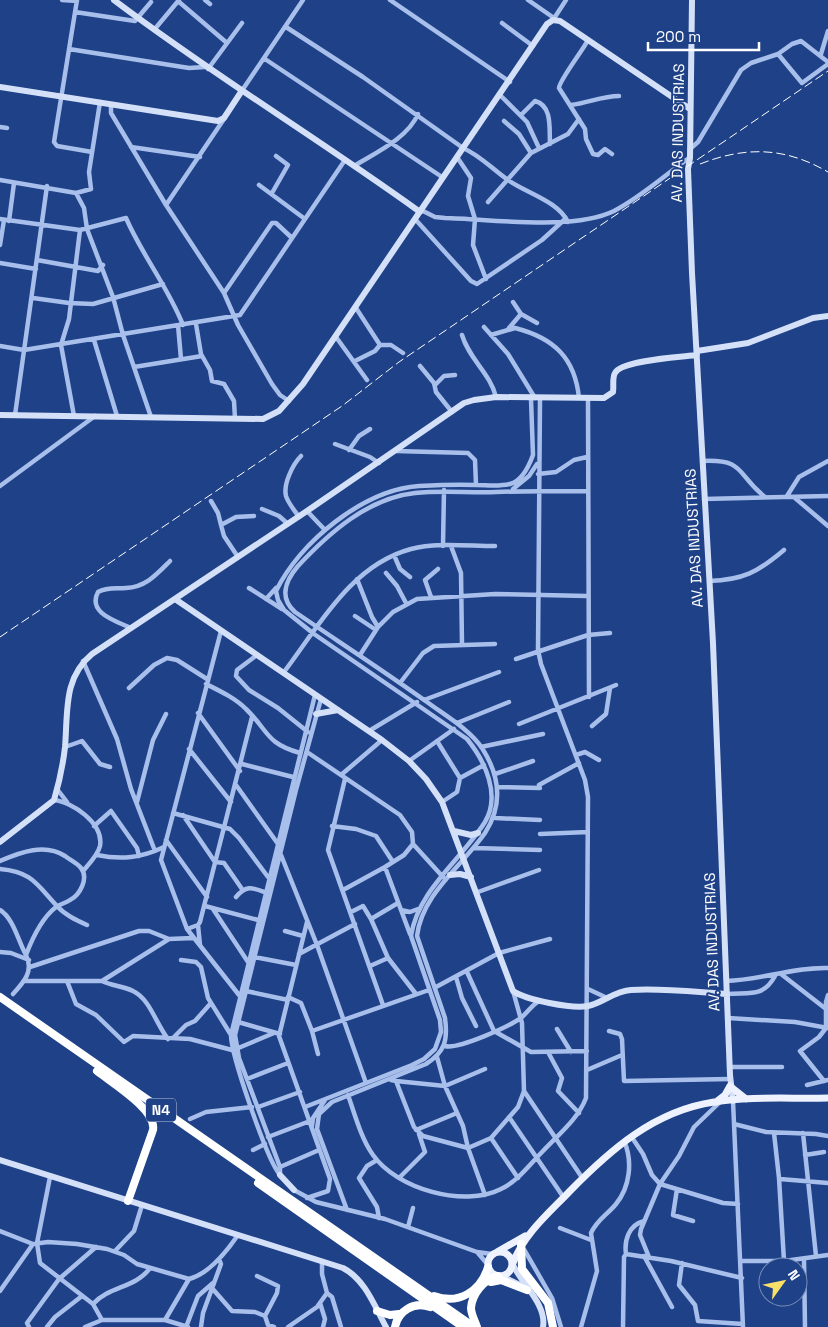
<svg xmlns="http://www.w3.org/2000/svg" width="828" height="1327" font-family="'Space Grotesk',sans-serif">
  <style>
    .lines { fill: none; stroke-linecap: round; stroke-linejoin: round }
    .street { stroke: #a8bfeb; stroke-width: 4.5 }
    .secondary { stroke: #d4e0f8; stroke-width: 6 }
    .primary { stroke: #edf2fe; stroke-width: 7 }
    .highway { stroke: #fff; stroke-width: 8 }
    .rail { stroke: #fff; stroke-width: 1; stroke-dasharray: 9 4; stroke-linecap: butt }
    .labels { text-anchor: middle; stroke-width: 4; stroke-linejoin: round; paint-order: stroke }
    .shield { fill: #1e4188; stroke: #bcc6db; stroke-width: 1 }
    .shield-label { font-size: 14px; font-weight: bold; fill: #fff }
    .street-label { font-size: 15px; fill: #fff; stroke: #1e4188 }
  </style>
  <rect width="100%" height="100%" fill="#1e4188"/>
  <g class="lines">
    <path class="street" d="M62 0 77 1
      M77 0 54 142 57 146 92 152
      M205 0 210 4
      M390 0 510 82
      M528 0 554 18
      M178 1 227 43
      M75 12 135 21 151 2
      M553 20 566 0
      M502 23 533 46
      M286 27 363 77 463 148C481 156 492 169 508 180 526 193 558 201 568 222
      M154 30 179 0
      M588 40C583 50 559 81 559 88L585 129 586 139 593 154 598 155 605 149 612 154
      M69 49 189 68 205 67
      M778 54 792 44 801 41 828 62
      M821 54 828 31
      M265 59 442 177
      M208 69 242 23
      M241 92 303 0
      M500 95 527 122 539 148
      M111 105V113L166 205 224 293 238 325 272 384 280 395 289 401
      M571 105C588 103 602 96 619 96
      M521 115 535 101C553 106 549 129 550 144
      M504 121 519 134 531 153
      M0 127 7 128
      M131 147 200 157
      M690 149 698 142 741 70 751 63 778 54 802 83 828 64
      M457 157 471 178 468 196 475 219 473 245 486 279
      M354 166C375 153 408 138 418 114
      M0 180 76 193 91 189 89 172 100 102
      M259 185 305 219
      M76 193 84 208 87 229 113 297 123 335 151 417
      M272 193 288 165 276 156
      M488 202 531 153 568 134 579 119
      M166 205 224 119
      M421 210 435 217 445 218C492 219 573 231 614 211 641 197 665 175 689 158
      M0 219 80 230 126 218C142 255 168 287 183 325
      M415 219 471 281 477 284 542 240 564 220
      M9 221 14 183
      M0 245 4 220
      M37 260 98 271 103 265
      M0 263 36 269
      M224 293 272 223H276L292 238
      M33 298 69 303 93 304 163 284
      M513 302 521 314 537 323
      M356 308 380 345H391L403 353
      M196 324 201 354 210 370 212 381 224 384 234 401 235 419
      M178 325 181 359
      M484 327 508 354 535 398
      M509 328 521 314
      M462 335C469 359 490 373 496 397
      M491 335 515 328C554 338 575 358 579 398
      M336 337 367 380
      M94 340 117 416
      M0 346 24 350 240 315 345 160
      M355 361 375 351 380 345
      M420 366 434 383 436 392 452 412
      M134 367 202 356
      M435 385 444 376 455 375
      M588 399 589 697
      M15 415 47 186
      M74 416 61 345 69 319 80 230
      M335 444 370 457 379 463
      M349 450 359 436 370 429
      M396 451 468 453 475 460 476 485
      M702 461C746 459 735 473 765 497
      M538 474 556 472 574 460 587 457
      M0 486 95 416
      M513 489 529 476 537 464
      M787 496 799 477 828 461
      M795 498 828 526
      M704 499 828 496
      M211 501 218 513 221 525
      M262 509 279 516 288 524
      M307 511 325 530
      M299 517C295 511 288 503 286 496 283 484 293 464 301 456
      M443 546 444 490
      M451 546 461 573 462 645
      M394 555 400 569 410 577
      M238 557 224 536 221 525 236 517 254 516
      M386 573 397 586 406 603
      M357 579 372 617 378 627
      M709 581C743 580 758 572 784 550
      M249 588 282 609
      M431 597 425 580 438 569
      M266 599 276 588
      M355 616 376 630
      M131 628C116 621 87 613 98 592 107 587 116 589 126 588 146 587 157 574 170 561
      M221 631 161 860 187 929 239 995
      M257 655 237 670 236 676 249 690 278 708 308 732
      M360 655 378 627 393 612 417 599 495 594 587 596
      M516 659 588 635 610 633
      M83 661 117 739 131 789 155 851
      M284 672C319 626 351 565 411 549 437 542 468 546 495 546
      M400 683 423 653 434 646 495 644
      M206 684C220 691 235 698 246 709 269 731 265 743 300 753
      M129 688 154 665 167 658 177 660 207 679
      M424 700 499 672
      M198 713 240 771
      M457 723 509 702
      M519 724 616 685
      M592 726 606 714 610 688
      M369 731 417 702
      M437 741 460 778 457 792 442 802
      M65 747 82 741 100 764 110 767
      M481 747 543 734
      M189 749 231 802
      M307 752 400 815 412 832 413 844 404 855 385 867 343 890
      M576 755 585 752 599 760
      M409 761 454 729
      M242 764 293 777
      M495 774 533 761
      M341 775 382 740
      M460 778 484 765
      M345 779 328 850 383 1005
      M236 785 278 844
      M539 785 579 763
      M497 787 540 788
      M57 789 67 802
      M54 800C72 802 104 823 100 846 98 855 89 864 83 871
      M137 802 153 740 166 714
      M173 813 230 829 239 838 268 877
      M183 815 215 862 224 863 242 889
      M495 818 540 820
      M94 826 111 811 137 848 139 856
      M332 826 356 829 376 836 393 862
      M540 834 588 832
      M166 840 207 897
      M413 844 443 877
      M474 848 540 850
      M97 855C121 860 141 858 164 847
      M281 855 317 945 366 1083
      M0 861C21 852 45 843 65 856 70 860 77 863 81 868 89 878 80 895 70 900 66 903 60 904 56 907 42 918 32 939 26 955 34 971 24 982 13 994
      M385 867 410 934
      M0 869C33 872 37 885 57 906 65 915 76 920 87 925
      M478 892 539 870
      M236 897C247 884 253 888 267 893
      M205 906 258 920
      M213 909 248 962
      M0 910C14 919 18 941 26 955
      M401 910 410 912 418 909
      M351 912 363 906 371 919 398 903
      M371 919 388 958
      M198 925 200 945
      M187 929 198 925 200 922 252 717
      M285 931 303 936
      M0 952 11 953 29 960
      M299 954 355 924
      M254 957 296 965
      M181 960 196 962 201 967 208 998 231 1035
      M370 966 388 958 416 994
      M30 967 139 931H149L169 939
      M467 972 494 1031 531 1052 587 1051
      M781 974 826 1009
      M456 977 462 998 476 1026
      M25 981H102L169 939 193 938
      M67 981 76 1004 96 1015 124 1042 133 1036 190 1039 232 1050
      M102 981C112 986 123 986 133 991 150 999 156 1024 168 1039
      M726 981C761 980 793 967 828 968
      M436 987 499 953 550 939
      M588 989 605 997
      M246 991 288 1000
      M727 994C749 992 763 998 775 976
      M288 997 301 1003 312 1031 429 990
      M728 1018 795 1022 828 1028
      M238 1022 280 1034
      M557 1029 571 1052
      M312 1031 318 1054
      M609 1031 620 1034 622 1039 624 1081 730 1079
      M173 1038 186 1025 195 1021 211 1003
      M445 1046C457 1050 511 1026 522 1017 528 1012 532 1005 539 1001
      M236 1049 274 1033
      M548 1052 562 1078 558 1091 579 1113
      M437 1057 445 1086 463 1126 468 1148 485 1195
      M730 1067H782
      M587 1070 622 1055
      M247 1079 288 1063
      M391 1080 396 1081 414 1127 423 1136 468 1148 491 1138 518 1107 524 1091 522 1023 513 991
      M396 1081 445 1086 485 1069
      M824 1081 800 1051 819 1037 826 1028V1002L828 995
      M807 1085 828 1080
      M524 1091 583 1179
      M348 1095C355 1115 361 1138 373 1155 397 1189 464 1208 501 1189 518 1181 530 1164 543 1151 559 1134 578 1119 586 1098L588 797 585 780 541 664 538 650 540 399
      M733 1101 743 1327
      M258 1107 300 1092
      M305 1107 412 1065 424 1059 435 1049 441 1032 440 1020 411 936C418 890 461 860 485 822 501 795 485 761 467 739L314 634 284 610 278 600 276 591C300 542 363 490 419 486 437 485 457 484 476 485 487 485 498 487 510 484 522 481 529 466 533 455L531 399
      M509 1117 564 1198
      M190 1119 206 1112 252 1107
      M734 1124 766 1132 816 1134 828 1136
      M312 1126 313 1118 325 1100
      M416 1130 457 1113
      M774 1133 779 1178 784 1261
      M803 1133 816 1256
      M631 1136 643 1154 652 1175 660 1184 723 1203 738 1204
      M268 1137 310 1121
      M491 1138 518 1178
      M253 1150 265 1144
      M805 1155 824 1152
      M377 1160 367 1166 359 1178 377 1207 379 1218
      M280 1167 319 1150
      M280 1175C267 1160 231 1055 231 1035L315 695
      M280 1175V1167L239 1058 235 1035 296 790 321 699
      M50 1177 37 1243 40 1263 93 1304
      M399 1178 425 1152 419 1134
      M780 1179 828 1183
      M677 1189 673 1215 693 1221
      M294 1190 316 1202 385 1219 477 1252 492 1254
      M307 1198 328 1191 330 1179 279 1036 307 922
      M347 1210 317 1129 319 1114 332 1102 426 1064C445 1052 448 1040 445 1018L417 936C422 894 462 866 485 833 503 805 500 776 482 748 469 729 446 716 427 702 384 671 339 642 295 612 279 598 285 581 298 566 329 533 368 498 415 493 442 490 469 493 496 492 526 491 557 491 587 491
      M408 1227 413 1208
      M560 1228 591 1240
      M0 1231 33 1244 48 1242 77 1244 107 1249 124 1255 137 1264 189 1279C209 1274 227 1251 238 1235
      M521 1244 552 1298 561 1327
      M115 1251 134 1231 142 1205
      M478 1253 488 1265
      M626 1254C624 1240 629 1225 644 1221
      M644 1256 672 1307
      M649 1257 640 1235 641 1229 660 1184 679 1156 694 1127 720 1102
      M804 1259 805 1327
      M322 1261V1274L327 1293 332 1297 341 1327
      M741 1261H784L828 1255
      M682 1263 679 1285 695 1305 698 1321 743 1324
      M257 1276 278 1286 277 1293 265 1316 268 1325 274 1327
      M211 1287 232 1311 255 1312 265 1316
      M0 1291 33 1244
      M320 1303 325 1319 323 1327
      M102 1320 93 1304C109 1286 136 1288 150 1268
      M165 1320 188 1327
      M29 1327 27 1323 59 1279 96 1247
      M47 1327 55 1317 82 1296
      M85 1327 102 1320H165L189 1279
      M186 1327 198 1296 213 1283
      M201 1327 203 1313 221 1264 219 1259
      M288 1327 317 1307 327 1293
      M581 1327 597 1271 591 1233C597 1220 608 1214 616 1204 630 1187 633 1161 624 1141
      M623 1327 624 1257 626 1254 671 1261 742 1278"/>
    <path class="secondary" d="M114 0C213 75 319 139 420 212
      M692 0 690 158 688 169 692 273 713 643 730 1075 733 1101
      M0 87 218 121 224 118 241 92
      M697 351 748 343 813 318 828 316
      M0 415 263 419 279 411 303 384 547 24 553 20 560 21 690 109
      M175 599 382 740 409 761 426 779 442 802 513 991C526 1000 572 1009 588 1006 603 1003 614 991 631 990 662 988 695 992 727 994
      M316 714 338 710
      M454 831 471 835 478 833
      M0 842 54 800C59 783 63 765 65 747 68 712 63 678 92 654L307 511 464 403 474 400 496 397 604 398 613 392C614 386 612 378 615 373 621 360 682 357 697 355
      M450 875 460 874 471 877
      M0 1160 343 1268C365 1279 375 1307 386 1327
      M280 1175 294 1190
      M513 1265C522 1284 547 1305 543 1327
      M501 1276 522 1286"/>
    <path class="primary" d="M731 1087 746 1099
      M716 1102 725 1095 730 1086
      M488 1264a12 12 0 1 1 24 0a12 12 0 1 1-24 0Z
      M497 1252 525 1236
      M513 1263C524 1234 548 1214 569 1192 610 1150 654 1111 714 1102 751 1096 791 1099 828 1098"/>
    <path class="highway" d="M0 997 474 1327
      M97 1071C112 1083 157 1110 153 1130L128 1201
      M258 1183 463 1327
      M521 1244 522 1269 548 1303 553 1327
      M491 1282 501 1280 527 1290
      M434 1296C459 1305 481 1291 488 1267
      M377 1311 390 1315 399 1314
      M395 1327C398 1311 414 1301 430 1307
      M477 1327C475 1321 471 1314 471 1308 472 1294 484 1279 498 1276"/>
    <path class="rail" d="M700 164C746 146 785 147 828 172
      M0 637 342 406 399 362 828 71"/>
  </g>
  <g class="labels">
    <rect class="shield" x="146" y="1098.5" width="30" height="23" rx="4"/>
    <g class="shield-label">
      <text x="161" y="1115">N4</text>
    </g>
    <g class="street-label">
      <text transform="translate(678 133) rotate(-89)" y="5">AV. DAS INDUSTRIAS</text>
      <text transform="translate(694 538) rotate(-93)" y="5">AV. DAS INDUSTRIAS</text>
      <text transform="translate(712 942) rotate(-92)" y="5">AV. DAS INDUSTRIAS</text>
    </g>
  </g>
  <g transform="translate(783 1282) rotate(57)"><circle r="24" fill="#1e4188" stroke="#788db8"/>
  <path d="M0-4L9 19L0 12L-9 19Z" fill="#fadf68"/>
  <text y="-8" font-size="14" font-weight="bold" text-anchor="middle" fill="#ffffff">N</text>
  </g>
  <path d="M648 42v8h111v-8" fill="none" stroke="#ffffff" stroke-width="2.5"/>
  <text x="656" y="42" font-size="15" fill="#ffffff" stroke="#1e4188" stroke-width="4" paint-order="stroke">200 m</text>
</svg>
